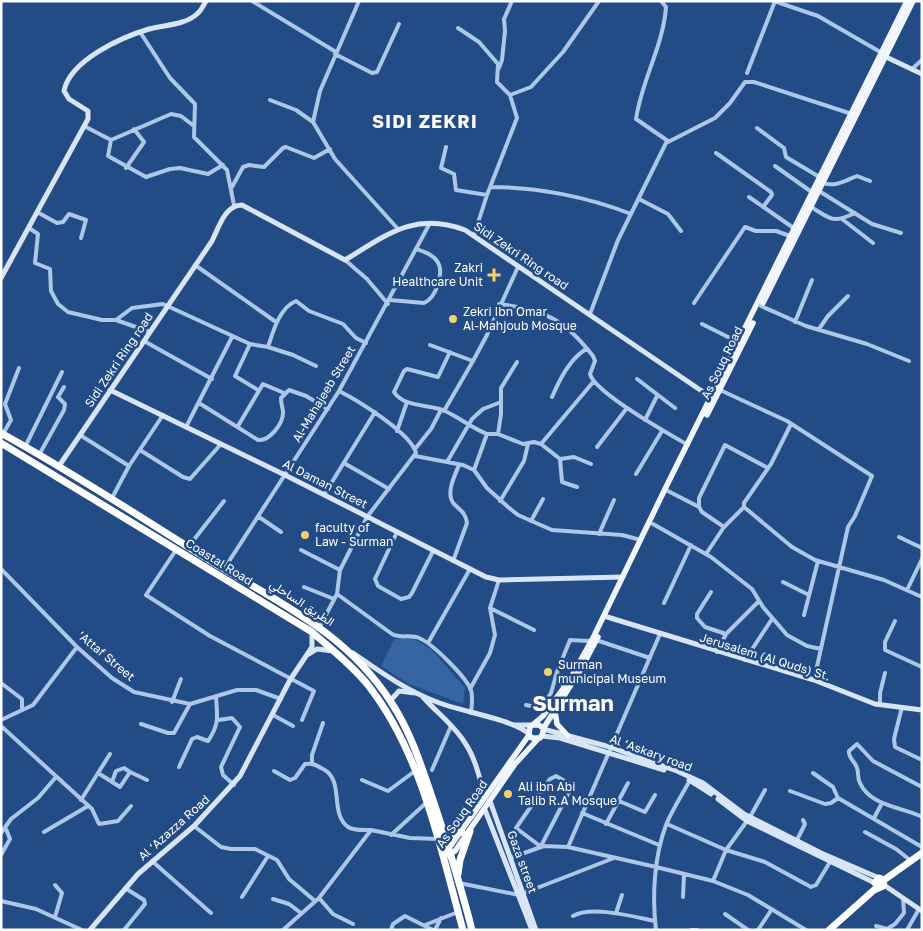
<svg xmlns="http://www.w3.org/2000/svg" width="923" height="931" font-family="'Golos Text',Vazirmatn,sans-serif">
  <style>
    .green { fill: #3765a3 }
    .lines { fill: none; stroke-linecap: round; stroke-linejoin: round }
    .street { stroke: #adc7e9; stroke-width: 4 }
    .secondary { stroke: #d7e5f7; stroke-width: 5 }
    .primary { stroke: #f0f5fe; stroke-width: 5.5 }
    .highway { stroke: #fff; stroke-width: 7 }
    .poi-dot { fill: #f4d16f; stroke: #234c86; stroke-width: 2 }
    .labels { text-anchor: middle; stroke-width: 5; stroke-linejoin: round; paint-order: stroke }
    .street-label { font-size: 12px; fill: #fff; stroke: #234c86 }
    .poi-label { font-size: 12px; fill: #fff; stroke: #234c86; text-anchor: start }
    .district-label { font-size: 18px; font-weight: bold; letter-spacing: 1px; fill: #fff; stroke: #234c86 }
    .town-label { font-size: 22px; font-weight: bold; fill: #fff; stroke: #234c86 }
  </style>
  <rect width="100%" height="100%" fill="#234c86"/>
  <path class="green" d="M413 638 432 650 465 688 463 704 409 684 381 666 394 639Z"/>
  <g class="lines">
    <path class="street" d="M252 1 336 52
      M661 1 666 7C663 47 642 79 636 119L668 141
      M774 1 818 16 882 53
      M458 28 479 42 498 64 497 82 510 95 517 118 487 195 474 235
      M140 32 170 78 195 104 194 137 227 170 234 205
      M335 54 372 73 377 72 399 24
      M499 68 502 60 505 31 504 19 512 1
      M912 69 922 60
      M747 73 775 1
      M510 95 531 87 563 52 599 1
      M270 100 296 110 313 122 335 159 398 229
      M313 122 320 91 359 1
      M84 126 111 140 171 114 181 116 194 126
      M757 128 784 148 786 157 821 178
      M111 140 108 156 146 177 170 169 180 168 208 174 223 165
      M446 147 441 168 454 174 456 190 487 195
      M716 153 771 192 772 195 763 207
      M775 166 813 193
      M126 168 144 142 134 129
      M823 183C836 187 844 181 857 176L870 181
      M232 187 243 167 249 165 264 167 283 148 286 147 314 158 330 149
      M491 187C537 187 588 197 631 214
      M819 191 872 224 901 233
      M749 197 795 229
      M639 199 668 214 681 231
      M811 207C831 219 832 224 855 213
      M37 212 57 223 63 222 69 214 86 220 81 238
      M842 219 873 243
      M29 228 38 234 35 263 50 269 51 291 58 304 68 312 102 320H116L132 308 163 304 250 344 268 347C273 332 279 308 296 301L309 311 343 324 356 338 366 343
      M345 260 367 279 388 304
      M195 265 276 322
      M390 300 424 303C436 298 445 272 437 261 432 254 424 252 416 249
      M694 303 745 227 756 231H776L790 236
      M499 304C546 310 565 320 593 356L595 361 590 374C595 393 669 434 688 445
      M761 306 806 326 867 344 909 361
      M590 314 618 240 666 143 715 118 730 103 745 82H754L852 114
      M116 320 150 332
      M795 322 812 280
      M702 324 738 342
      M819 329 828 316 848 296
      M144 341 212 379
      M250 344 235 376 258 390
      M430 345 473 361 487 335 518 267
      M268 347 293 355 316 366
      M450 352 438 377 407 369 404 371 394 392C404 408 430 404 445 411 460 418 472 428 487 434L474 470
      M637 379 675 408
      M720 390 787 421 872 476 855 516 848 527 814 680
      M552 397C560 379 569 360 586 349
      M199 403 258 440C270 441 284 423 283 411 282 406 281 403 281 398L289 390 306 396 328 409
      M444 411 473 361
      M645 420 657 396
      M238 426 263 384 284 393
      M186 427 232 337
      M397 431 407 402
      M3 434 11 420 5 404 19 368
      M487 434H498L523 444 534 442 541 444 560 459 562 482 577 487
      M498 434 501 414V388L517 362
      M80 435 129 466
      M541 444 594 381
      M25 447 62 372
      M597 447 627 408
      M415 449 431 429 441 410
      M140 450 183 477 190 479 221 444
      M39 455 64 410 65 404 58 397 64 387
      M415 456 463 465 474 470 487 488 508 507 518 515 552 530 622 535 641 540
      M560 459 574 457 591 464
      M447 462 472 419 483 409 501 402
      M344 463 389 489
      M636 474 662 431
      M668 491 699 507 702 512 724 527
      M324 495 375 412
      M112 498 129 466 163 415
      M500 501 524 461 528 444
      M699 507V498L725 445 768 468
      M744 507 792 547 815 560 884 580 922 597
      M259 517 281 532
      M531 521 543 499
      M653 524 711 557 752 589 763 607 787 635 807 646 821 649
      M397 532 375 579 378 586 401 599 409 597 412 593 433 551
      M599 534 614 500
      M899 537 922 548
      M189 546 224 501
      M176 550 146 595 210 636 314 691 302 720
      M301 550 340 570
      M706 554 724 527 744 507V503L771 464 791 424
      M453 561 467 523C466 513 460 510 454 504 445 494 455 475 459 465
      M1 569 77 647 112 678 134 692 190 704 237 690H256L281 699
      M224 569 339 391 430 223
      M783 582 809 595
      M304 587 334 599
      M907 590 922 559
      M711 592 697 614V618L705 627 726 634
      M337 594 392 634C401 639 410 634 419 638 432 643 466 677 471 690 473 697 472 705 471 713
      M664 603 691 545
      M490 608 534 630
      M804 615 818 561
      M895 621 885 642V650L922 667
      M320 626 337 594 340 570 367 517 416 453C411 433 357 400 339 391
      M428 643 470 569
      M717 652 726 634 759 601
      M745 660 772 619
      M1 683 22 699V710
      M564 688 557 672 570 640 589 641 593 639 650 658
      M470 689 490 653 495 635 490 608 499 580
      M172 702 181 679
      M526 705 536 707 543 705 551 693 557 672
      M880 705V693L885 673
      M902 707 894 739 895 747 922 760
      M273 715 293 726
      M1 720 33 705 77 647
      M218 720 232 718 240 727 221 767 223 775 234 785
      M141 724 168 733H174L190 704
      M1 726 92 809 99 824 118 821 131 806
      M312 763V755L323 723
      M179 767 192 739 197 737 208 741C220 724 217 715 216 696
      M432 770 451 726
      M274 771 290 780 295 778 305 764C313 763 316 765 323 769 345 780 329 813 348 827 354 831 364 830 371 830
      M98 773 110 754
      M813 773 833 787 838 798 922 847
      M362 780 388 791 415 771
      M112 782 116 771 124 768 130 772
      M922 787 873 761 857 744 849 751C848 758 855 761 857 768 859 773 857 778 860 783 870 806 902 807 922 817
      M790 791 825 804 831 803 838 798
      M81 800 98 773 120 787 130 772 147 780
      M619 801 645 812 655 795
      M582 813 659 845
      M750 817 765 790
      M874 818 882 803
      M606 824 628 783
      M667 824 726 850 765 862 811 887 816 885 830 862
      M194 826 221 847 231 849H255L277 860 289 879 315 901
      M44 832 88 806
      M865 832 896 849 910 860
      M1 833 11 819 38 798 56 777
      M391 835 426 803
      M796 842 805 824 803 820
      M540 846 516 828 550 779 556 776 570 784 571 788 541 846
      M568 847 660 634
      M1 855 10 839 6 829
      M510 858 544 846 568 847 656 867 713 881 748 895 806 930
      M152 861 211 913
      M713 881 726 850 747 821
      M459 883 519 895 614 858
      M242 897 268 856
      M683 897 684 875
      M319 898 333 914 353 924
      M273 899 289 904 301 913
      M1 901 36 909 82 930
      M616 913 622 895
      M725 914 748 930
      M573 916C591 905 635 917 655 921
      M55 917 62 893 55 885
      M425 925 458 912
      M876 926 887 929 895 924 904 913 903 898
      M124 930 145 904 144 900 125 888
      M283 930 319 898 371 830 410 838 438 839
      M391 930 393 924 405 916 433 930
      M435 930 441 918
      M656 930C652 897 654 857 666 825 672 810 682 795 690 780
      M691 930H697
      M758 930 772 909
      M907 930 919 909"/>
    <path class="secondary" d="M884 56 922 74
      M1 278 88 119V111L69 99 64 91C70 60 122 37 149 29 164 25 185 25 197 14 201 11 203 6 206 1
      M110 390 285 475 486 577 499 580 623 577
      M59 466 212 241C219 227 225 205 242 205L345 260C386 235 415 211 465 230L712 398
      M604 616 814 680 875 704 922 710
      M353 653C379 671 407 691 437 702 462 712 508 718 528 733
      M309 654 317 649 333 651
      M423 697C436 712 454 725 465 743 476 759 480 780 485 798
      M390 701 399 691 415 693
      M514 725H533
      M543 729 610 747 677 771 703 783 744 814 821 853 879 878
      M542 736 560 738 664 770
      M689 780 711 794
      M718 799 747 821 875 883
      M490 801 536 930
      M485 810 532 930
      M884 885 922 911
      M90 930 138 874 194 826 240 776 290 680 312 647V632"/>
    <path class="primary" d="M763 303 913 1
      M707 415 753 323
      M555 711 557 724 568 736
      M533 725H539L543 728V733L540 738H532L529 735 530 727 543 716 569 681 594 636 665 489 907 1
      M543 729 581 669 598 637
      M447 851 529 735
      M448 855 455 851 515 764 537 740"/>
    <path class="highway" d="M1 433C78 475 150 524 224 569 289 608 348 636 391 702 412 734 422 768 434 803 448 845 461 887 472 930
      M1 443 312 632C331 649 352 665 368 685 422 754 440 847 463 930
      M442 828 454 834 462 832
      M458 874 460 860 470 831
      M884 880 922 853
      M829 930 874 890 883 886 884 880 879 878 875 883 880 887"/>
  </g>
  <g class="poi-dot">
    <path d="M491.5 267.5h5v5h5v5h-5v5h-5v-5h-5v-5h5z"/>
    <circle cx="453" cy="319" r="5"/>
    <circle cx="305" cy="535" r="5"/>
    <circle cx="548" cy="672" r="5"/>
    <circle cx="508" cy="794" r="5"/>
  </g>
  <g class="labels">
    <g class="street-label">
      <text transform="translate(521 256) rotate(34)" y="4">Sidi Zekri Ring road</text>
      <text transform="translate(119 360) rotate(-56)" y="4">Sidi Zekri Ring road</text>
      <text transform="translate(722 363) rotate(-64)" y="4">As Souq Road</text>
      <text transform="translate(324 394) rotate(-59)" y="4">Al-Mahajeeb Street</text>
      <text transform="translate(325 484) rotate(27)" y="4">Al Daman Street</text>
      <text transform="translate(219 562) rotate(32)" y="4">Coastal Road</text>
      <text transform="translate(302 603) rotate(33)" y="4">الطريق الساحلي</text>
      <text transform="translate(106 656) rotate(40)" y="4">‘Attaf Street</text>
      <text transform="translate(765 657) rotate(17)" y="4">Jerusalem (Al Quds) St.</text>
      <text transform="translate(651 753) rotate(20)" y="4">Al ‘Askary road</text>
      <text transform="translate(462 814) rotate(-55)" y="4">As Souq Road</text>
      <text transform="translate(174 828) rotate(-42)" y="4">Al ‘Azazza Road</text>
      <text transform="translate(522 862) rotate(70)" y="4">Gaza street</text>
    </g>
    <g class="poi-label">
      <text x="483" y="272" text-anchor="end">Zakri<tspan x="483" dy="14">Healthcare Unit</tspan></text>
      <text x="463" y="316">Zekri Ibn Omar<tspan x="463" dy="14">Al-Mahjoub Mosque</tspan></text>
      <text x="315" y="532">faculty of<tspan x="315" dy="14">Law - Surman</tspan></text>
      <text x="558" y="669">Surman<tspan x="558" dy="14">municipal Museum</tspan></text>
      <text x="518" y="791">Ali ibn Abi<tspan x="518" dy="14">Talib R.A Mosque</tspan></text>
    </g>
    <g class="district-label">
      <text x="425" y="128">SIDI ZEKRI</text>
    </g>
    <g class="town-label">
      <text x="573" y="711">Surman</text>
    </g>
  </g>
  <rect width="923" height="931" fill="none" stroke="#ffffff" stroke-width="5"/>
</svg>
